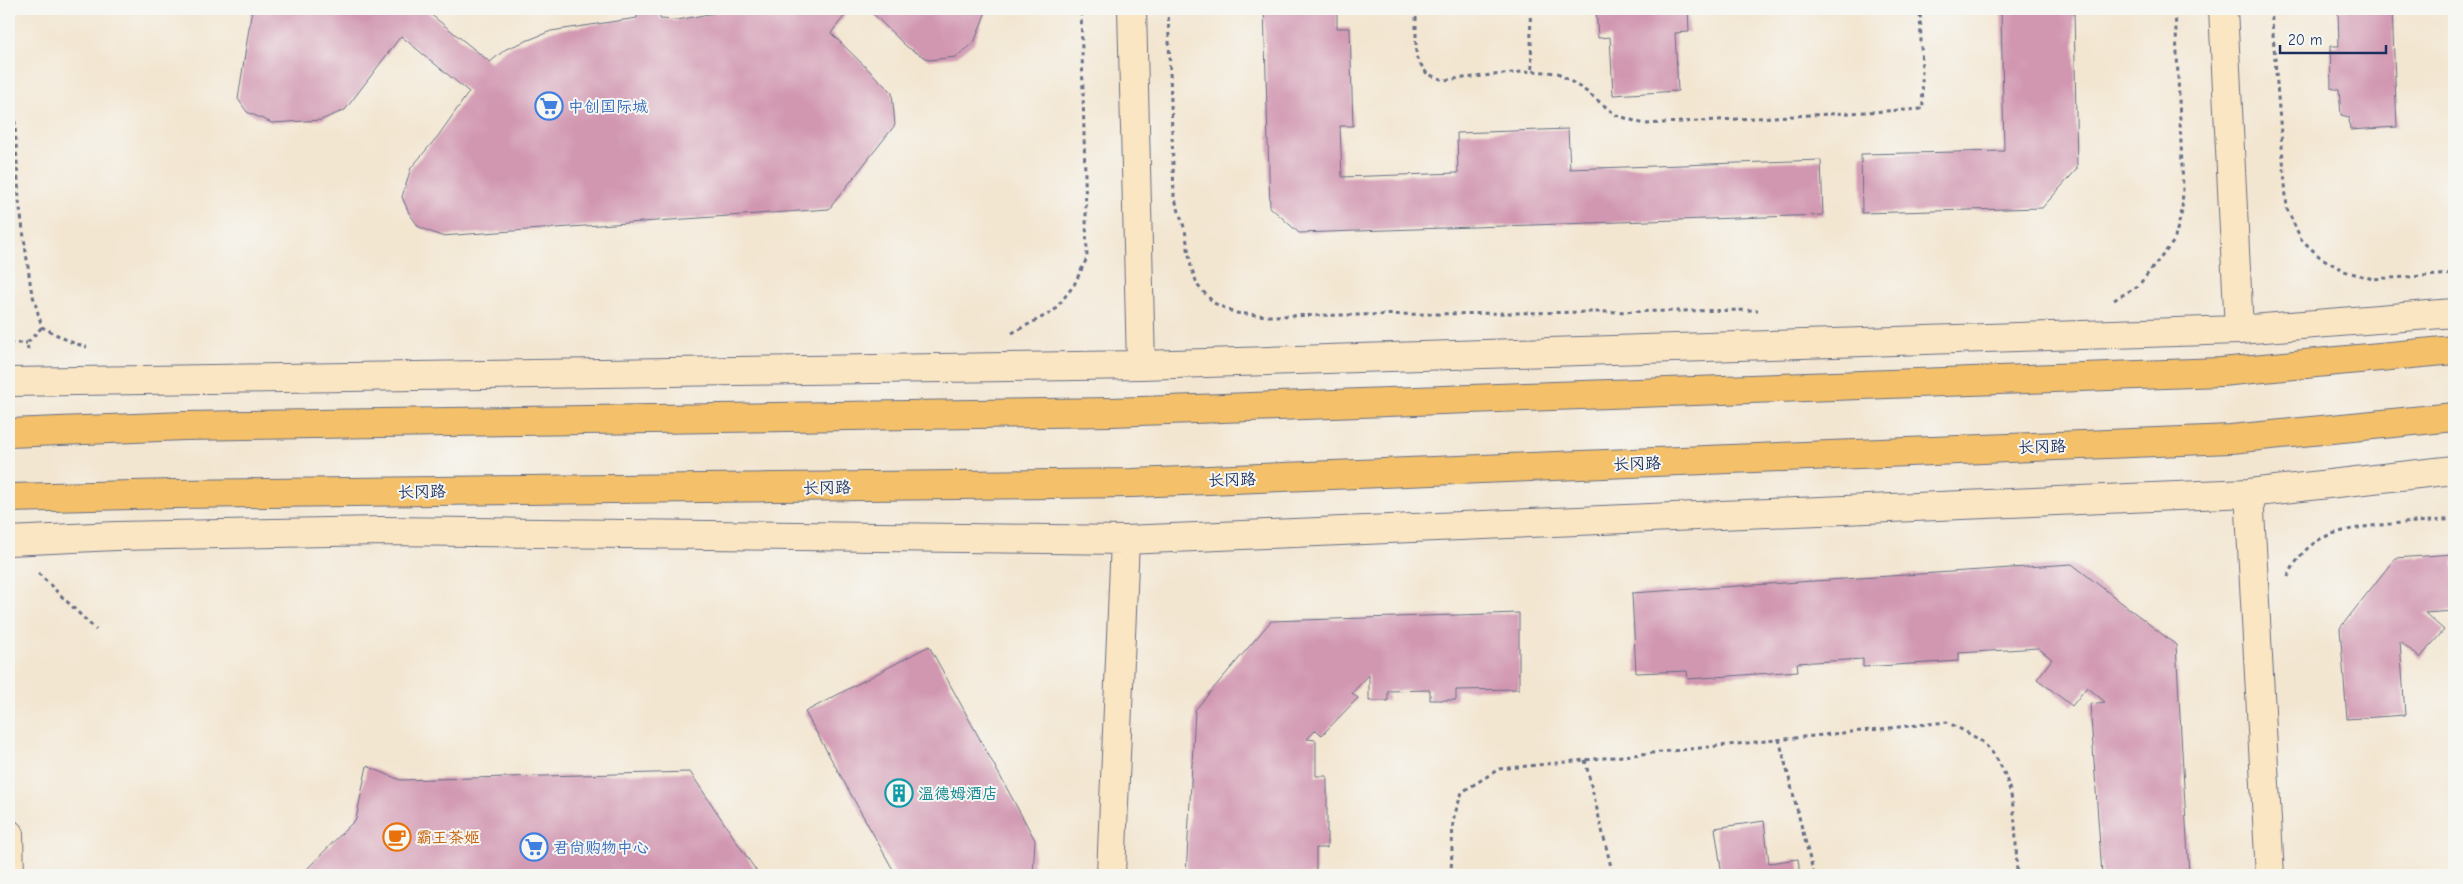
<svg xmlns="http://www.w3.org/2000/svg" width="2463" height="884" font-family="'Comic Neue','LXGW WenKai TC',sans-serif">
  <style>
    .building { fill: #d197b1 }
    .lines { fill: none; stroke-linecap: round; stroke-linejoin: round }
    .secondary-casing { stroke: #676f86; stroke-width: 30 }
    .primary-casing { stroke: #676f86; stroke-width: 30 }
    .path { stroke: #676f86; stroke-width: 3; stroke-dasharray: 4 4; stroke-linecap: butt }
    .secondary { stroke: #fbe6c4; stroke-width: 28 }
    .primary { stroke: #f4c16b; stroke-width: 28 }
    .labels { text-anchor: middle; stroke-width: 4; stroke-linejoin: round; paint-order: stroke }
    .shop-label { font-size: 16px; fill: #366cbe; stroke: #f6f6f2; text-anchor: start }
    .street-label { font-size: 16px; fill: #1b2f5e; stroke: #f6f6f2 }
    .culture-label { font-size: 16px; fill: #0d838f; stroke: #f6f6f2; text-anchor: start }
    .food-label { font-size: 16px; fill: #c56008; stroke: #f6f6f2; text-anchor: start }
  </style>
  <rect width="100%" height="100%" fill="#f6f6f2"/>
  <filter id="ink" filterUnits="userSpaceOnUse"><feTurbulence type="fractalNoise" baseFrequency=".02" numOctaves="2"/><feDisplacementMap in="SourceGraphic" scale="10" xChannelSelector="R" yChannelSelector="G"/><feConvolveMatrix kernelMatrix="1 2 1 2 8 2 1 2 1" color-interpolation-filters="sRGB"/></filter>
  <filter id="wash" filterUnits="userSpaceOnUse"><feTurbulence type="fractalNoise" baseFrequency=".0096" numOctaves="4" result="noise"/><feDisplacementMap in="SourceGraphic" scale="20" xChannelSelector="R" yChannelSelector="G"/><feGaussianBlur stdDeviation="1.12" result="paint"/><feColorMatrix in="noise" values="0 0 0 0 0 0 0 0 0 0 0 0 0 0 0 0 0 1.4 0 .05"/><feComposite in="paint" operator="in"/></filter>
  <g filter="url(#wash)">
    <rect width="100%" height="100%" fill="#f3e6d1"/>
    <g id="blocks">
      <path class="building" d="M252 9H424L490 62 506 49 551 31 637 18V9H660V19L678 20 734 9H850L831 33 892 93 895 125 829 209 441 236 419 227 409 213 402 197 411 168 438 136 469 92 401 36 345 110 321 120 272 123 247 112 238 99Z
        M868 9H985V14L974 43 956 57 929 60 907 47Z
        M1264 9H1337V28H1350L1353 126H1340L1342 177 1458 173 1457 133 1568 129 1570 169 1821 160 1823 215 1299 233 1270 207Z
        M1596 9H1688L1689 32 1675 33 1678 91 1613 95 1610 37 1598 38Z
        M2001 9H2074L2077 169 2042 208 1862 213 1861 154 2004 151Z
        M2338 9H2392L2397 127 2350 130 2349 117 2341 115 2339 90 2331 88 2330 46H2339Z
        M2454 554V611L2425 613 2444 630 2420 658 2400 641 2405 715 2347 719 2340 628 2395 558Z
        M2072 564 2176 645 2189 875H2102L2090 704 2105 702 2087 687 2072 706 2037 679 2052 659 2038 648 1959 653V661L1863 667V659L1797 663 1798 671 1688 679 1687 671 1636 673 1632 593Z
        M1519 613V689L1456 690V700H1430V690L1388 691V701H1369V675L1352 693 1358 698 1322 735 1316 730 1307 739 1316 740V776H1327V848H1316V875H1186L1195 710 1271 621Z
        M929 646 1035 840 1033 875H896L805 712Z
        M367 766 400 780 690 772 759 875H301L356 819Z
        M1764 821 1769 863 1798 859 1800 875H1722L1715 828Z"/>
    </g>
  </g>
  <g filter="url(#ink)">
    <use href="#blocks" fill-opacity="0" stroke="#676f86" stroke-width="1"/>
    <g class="lines">
      <g class="secondary-casing">
        <path id="secondary" d="M1132 9 1141 365
          M2223 9 2239 330
          M9 382 1141 365 2239 330 2454 313
          M2249 493 2270 875
          M9 541 116 536 383 531 1125 540 2249 493 2454 470
          M9 834 10 875
          M1111 875 1125 540"/>
      </g>
      <g class="primary-casing">
        <path id="primary" d="M9 433 185 426 1112 412 2221 372 2454 350
          M9 498 174 494 1132 483 2231 439 2454 417"/>
      </g>
      <path class="path" d="M9 9 19 201 31 289 42 327 71 342 87 347
        M1168 9 1174 196 1185 230 1191 267 1198 286 1214 303 1235 313 1268 316 1758 310
        M1416 9V57L1427 74 1444 80 1532 71 1558 73 1587 92 1616 115 1644 124 1923 109 1920 9
        M1530 9 1532 71
        M2271 9 2287 209 2301 239 2320 257 2344 271 2373 279 2454 274
        M2114 300 2138 286 2174 241 2182 211 2183 188 2175 9
        M1012 333 1054 311 1074 285 1087 258 1081 9
        M9 343H27
        M28 350 27 343 42 327
        M38 573 96 630
        M2288 577C2294 563 2303 550 2317 541 2344 523 2419 523 2454 519
        M1779 739 1814 875
        M1585 760 1613 875
        M1451 875 1453 820 1462 792 1499 769 1947 722C1958 728 1971 734 1981 741 2019 773 2015 830 2017 875"/>
      <use href="#secondary" class="secondary"/>
      <use href="#primary" class="primary"/>
    </g>
  </g>
  <defs>
    <g id="supermarket-ring" transform="scale(1.4375)"><circle r="9.5" fill="#f6f6f2" stroke="#3f7fe0" stroke-width="1.5"/><path d="M-6-5.5h2.5l.6 2H6L4.5 2H-2.5L-4.4-4H-6ZM-1.5 3.2a1.3 1.3 0 1 0 .1 0ZM3 3.2a1.3 1.3 0 1 0 .1 0Z" fill="#3f7fe0"/></g>
    <g id="building-ring" transform="scale(1.4375)"><circle r="9.5" fill="#f6f6f2" stroke="#0f9aa8" stroke-width="1.5"/><path d="M-4-6H4V6H1V3H-1V6H-4ZM-2.5-4.3h1.7v1.8h-1.7ZM.8-4.3h1.7v1.8H.8ZM-2.5-1h1.7V.8h-1.7ZM.8-1h1.7V.8H.8Z" fill="#0f9aa8"/></g>
    <g id="cafe-ring" transform="scale(1.4375)"><circle r="9.5" fill="#f6f6f2" stroke="#e8710a" stroke-width="1.5"/><path d="M-5.5-4.5H6V0H3Q3 3.5 0 3.5H-2.5Q-5.5 3.5-5.5 0ZM3-3.2v2h1.7v-2ZM-6 4.5H4V6H-6Z" fill="#e8710a"/></g>
  </defs>
  <g fill-rule="evenodd">
    <use href="#supermarket-ring" x="549" y="106"/>
    <use href="#building-ring" x="899" y="793"/>
    <use href="#cafe-ring" x="397" y="837"/>
    <use href="#supermarket-ring" x="534" y="847"/>
  </g>
  <g class="labels">
    <g class="shop-label">
      <text x="568" y="112">中创国际城</text>
      <text x="553" y="853">君尚购物中心</text>
    </g>
    <g class="street-label">
      <text transform="translate(2042 446) rotate(-2)" y="6">长冈路</text>
      <text transform="translate(1637 463) rotate(-2)" y="6">长冈路</text>
      <text transform="translate(1232 479) rotate(-2)" y="6">长冈路</text>
      <text transform="translate(827 487) rotate(-1)" y="6">长冈路</text>
      <text transform="translate(422 491) rotate(-1)" y="6">长冈路</text>
    </g>
    <g class="culture-label">
      <text x="918" y="799">温德姆酒店</text>
    </g>
    <g class="food-label">
      <text x="416" y="843">霸王茶姬</text>
    </g>
  </g>
  <rect width="2463" height="884" fill="none" stroke="#f6f6f2" stroke-width="30"/>
  <path d="M2280 45v8h106v-8" fill="none" stroke="#1b2f5e" stroke-width="2.5"/>
  <text x="2288" y="45" font-size="15" fill="#1b2f5e" stroke="#f6f6f2" stroke-width="4" paint-order="stroke">20 m</text>
</svg>
